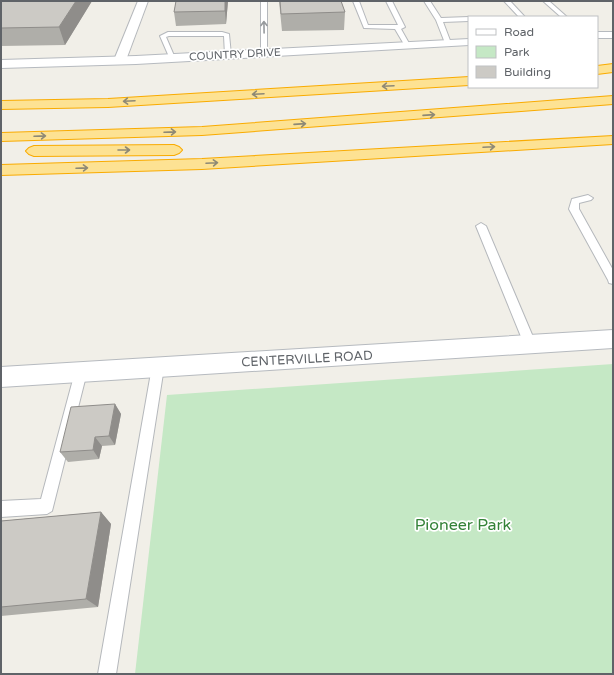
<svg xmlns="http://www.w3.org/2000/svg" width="614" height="675" font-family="'Varela Round',sans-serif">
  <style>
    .green { fill: #c5e8c5 }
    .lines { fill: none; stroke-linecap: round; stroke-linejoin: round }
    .lane-casing { stroke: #b5b8bc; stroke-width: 2 }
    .street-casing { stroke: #b5b8bc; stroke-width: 2 }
    .secondary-casing { stroke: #b6babf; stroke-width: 2 }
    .highway-casing { stroke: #f9ab00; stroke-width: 2 }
    .lane { fill: #fff; fill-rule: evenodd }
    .street { fill: #fff; fill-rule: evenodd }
    .secondary { fill: #fff; fill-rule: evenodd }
    .highway { fill: #fde293; fill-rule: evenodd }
    .wall { fill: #afaea9 }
    .shaded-wall { fill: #8f8d8a }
    .building { fill: #cccac5; stroke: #8f8d8a }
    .oneway { stroke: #979a9d }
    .oneway2 { stroke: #8e8975 }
    .labels { text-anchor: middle; stroke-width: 3.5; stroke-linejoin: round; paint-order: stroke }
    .far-street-label { font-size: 11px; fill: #5f6368; stroke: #fff }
    .street-label { font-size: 13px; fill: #5f6368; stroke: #fff }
    .near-park-label { font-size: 16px; fill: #348238; stroke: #fff }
  </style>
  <rect width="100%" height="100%" fill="#f1efe8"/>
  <path class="green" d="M613 364V674H135L167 395Z"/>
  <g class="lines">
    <g class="lane-casing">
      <path id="lane" d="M261 1H267V53L264 55 261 53Z
        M353 1H359L368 25H398L386 1H392L405 27 401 29 410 45 409 46H405L395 29 364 28Z
        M424 1H430L441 18 469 17V21L443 22 451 43 450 44 445 43 436 20Z
        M504 1H510L525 17H519Z
        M543 1H549L567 17H561Z
        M168 32H222L229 34 231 55 228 57 225 55 224 36H169L166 37 175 58 170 59 160 36Z
        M588 195 593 198 591 200 579 203V209L613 270V284L609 283 608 280 569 209 572 199Z
        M481 223 486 226 536 344 534 347 530 349 526 347 524 344 476 226Z
        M158 362 162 363 164 367 116 674H98L152 367 154 363Z
        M81 367 85 368 87 372 52 511 47 514 1 517V501L41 499 75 372 77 368Z"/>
    </g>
    <g class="street-casing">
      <path id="street" d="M138 1H148L126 60 124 63H116L114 60Z"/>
    </g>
    <g class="secondary-casing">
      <path id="secondary" d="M597 32H613V38H597Z
        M469 39V45L136 64 1 68V60L136 56Z
        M613 330V348L1 387V367Z"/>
    </g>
    <g class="highway-casing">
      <path id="highway" d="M613 64V72L597 74V66Z
        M469 77V85L108 107 1 109V101L108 99Z
        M613 96V104L202 135 1 141V133L202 127Z
        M613 136V144L202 169 1 175V165L202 159Z
        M174 145 179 147 182 150 179 153 174 155 34 156 29 154 26 151 29 148 34 146Z"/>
    </g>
    <use href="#lane" class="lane"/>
    <use href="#street" class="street"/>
    <use href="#secondary" class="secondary"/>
    <use href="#highway" class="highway"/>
  </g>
  <path class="wall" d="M1 1H92L65 45 1 46Z
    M176 1H228L226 24 176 26 174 12Z
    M279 1H341L345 12 344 30 282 31Z
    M115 404 121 414 115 445 102 446 99 459 68 462 60 452Z
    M101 512 111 524 98 607 1 616V521Z"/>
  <path class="shaded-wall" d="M76 1H92L65 45 59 27Z
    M225 1H228L226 24 225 11Z
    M115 404 121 414 115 445 109 436Z
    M95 437 102 446 99 459 93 450Z
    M101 512 111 524 98 607 86 599Z"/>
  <path class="building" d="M1 1H76L59 27 1 28Z
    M176 1H225V11L174 12Z
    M280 1H341L345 12 281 14Z
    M115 404 109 436 95 437 93 450 60 452 71 407Z
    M101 512 86 599 1 607V521Z"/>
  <defs><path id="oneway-shaft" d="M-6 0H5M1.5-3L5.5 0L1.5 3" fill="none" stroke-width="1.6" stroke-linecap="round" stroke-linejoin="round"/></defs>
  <use class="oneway" href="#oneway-shaft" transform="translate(264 27) rotate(-91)"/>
  <g class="oneway2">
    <use href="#oneway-shaft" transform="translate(388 86) rotate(177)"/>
    <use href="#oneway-shaft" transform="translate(258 94) rotate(177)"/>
    <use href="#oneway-shaft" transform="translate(129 101) rotate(177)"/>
    <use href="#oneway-shaft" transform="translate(429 115) rotate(-4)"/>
    <use href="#oneway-shaft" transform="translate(300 124) rotate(-4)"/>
    <use href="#oneway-shaft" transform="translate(170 132) rotate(-2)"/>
    <use href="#oneway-shaft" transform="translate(40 136) rotate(-2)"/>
    <use href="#oneway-shaft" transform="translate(489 147) rotate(-3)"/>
    <use href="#oneway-shaft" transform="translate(124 150)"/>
    <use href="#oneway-shaft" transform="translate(212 163) rotate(-3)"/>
    <use href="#oneway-shaft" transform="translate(82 168) rotate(-2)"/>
  </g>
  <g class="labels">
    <g class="far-street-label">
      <text transform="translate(235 54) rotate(-3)" y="4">COUNTRY DRIVE</text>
    </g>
    <g class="street-label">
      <text transform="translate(307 358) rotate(-3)" y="5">CENTERVILLE ROAD</text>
    </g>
    <g class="near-park-label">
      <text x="463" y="530">Pioneer Park</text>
    </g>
  </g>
  <rect width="614" height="675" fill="none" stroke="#5f6368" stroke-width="4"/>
  <rect x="468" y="16" width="130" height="72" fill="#ffffff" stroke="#bfc1c3"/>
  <rect x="476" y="29" width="20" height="6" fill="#ffffff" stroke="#bfc1c3"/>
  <text x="504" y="36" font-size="12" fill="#5f6368">Road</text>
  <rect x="476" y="46" width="20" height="12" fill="#c5e8c5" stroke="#bfc1c3"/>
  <text x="504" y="56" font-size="12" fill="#5f6368">Park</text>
  <rect x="476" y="66" width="20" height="12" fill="#cccac5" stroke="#bfc1c3"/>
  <text x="504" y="76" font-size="12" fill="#5f6368">Building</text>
</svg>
